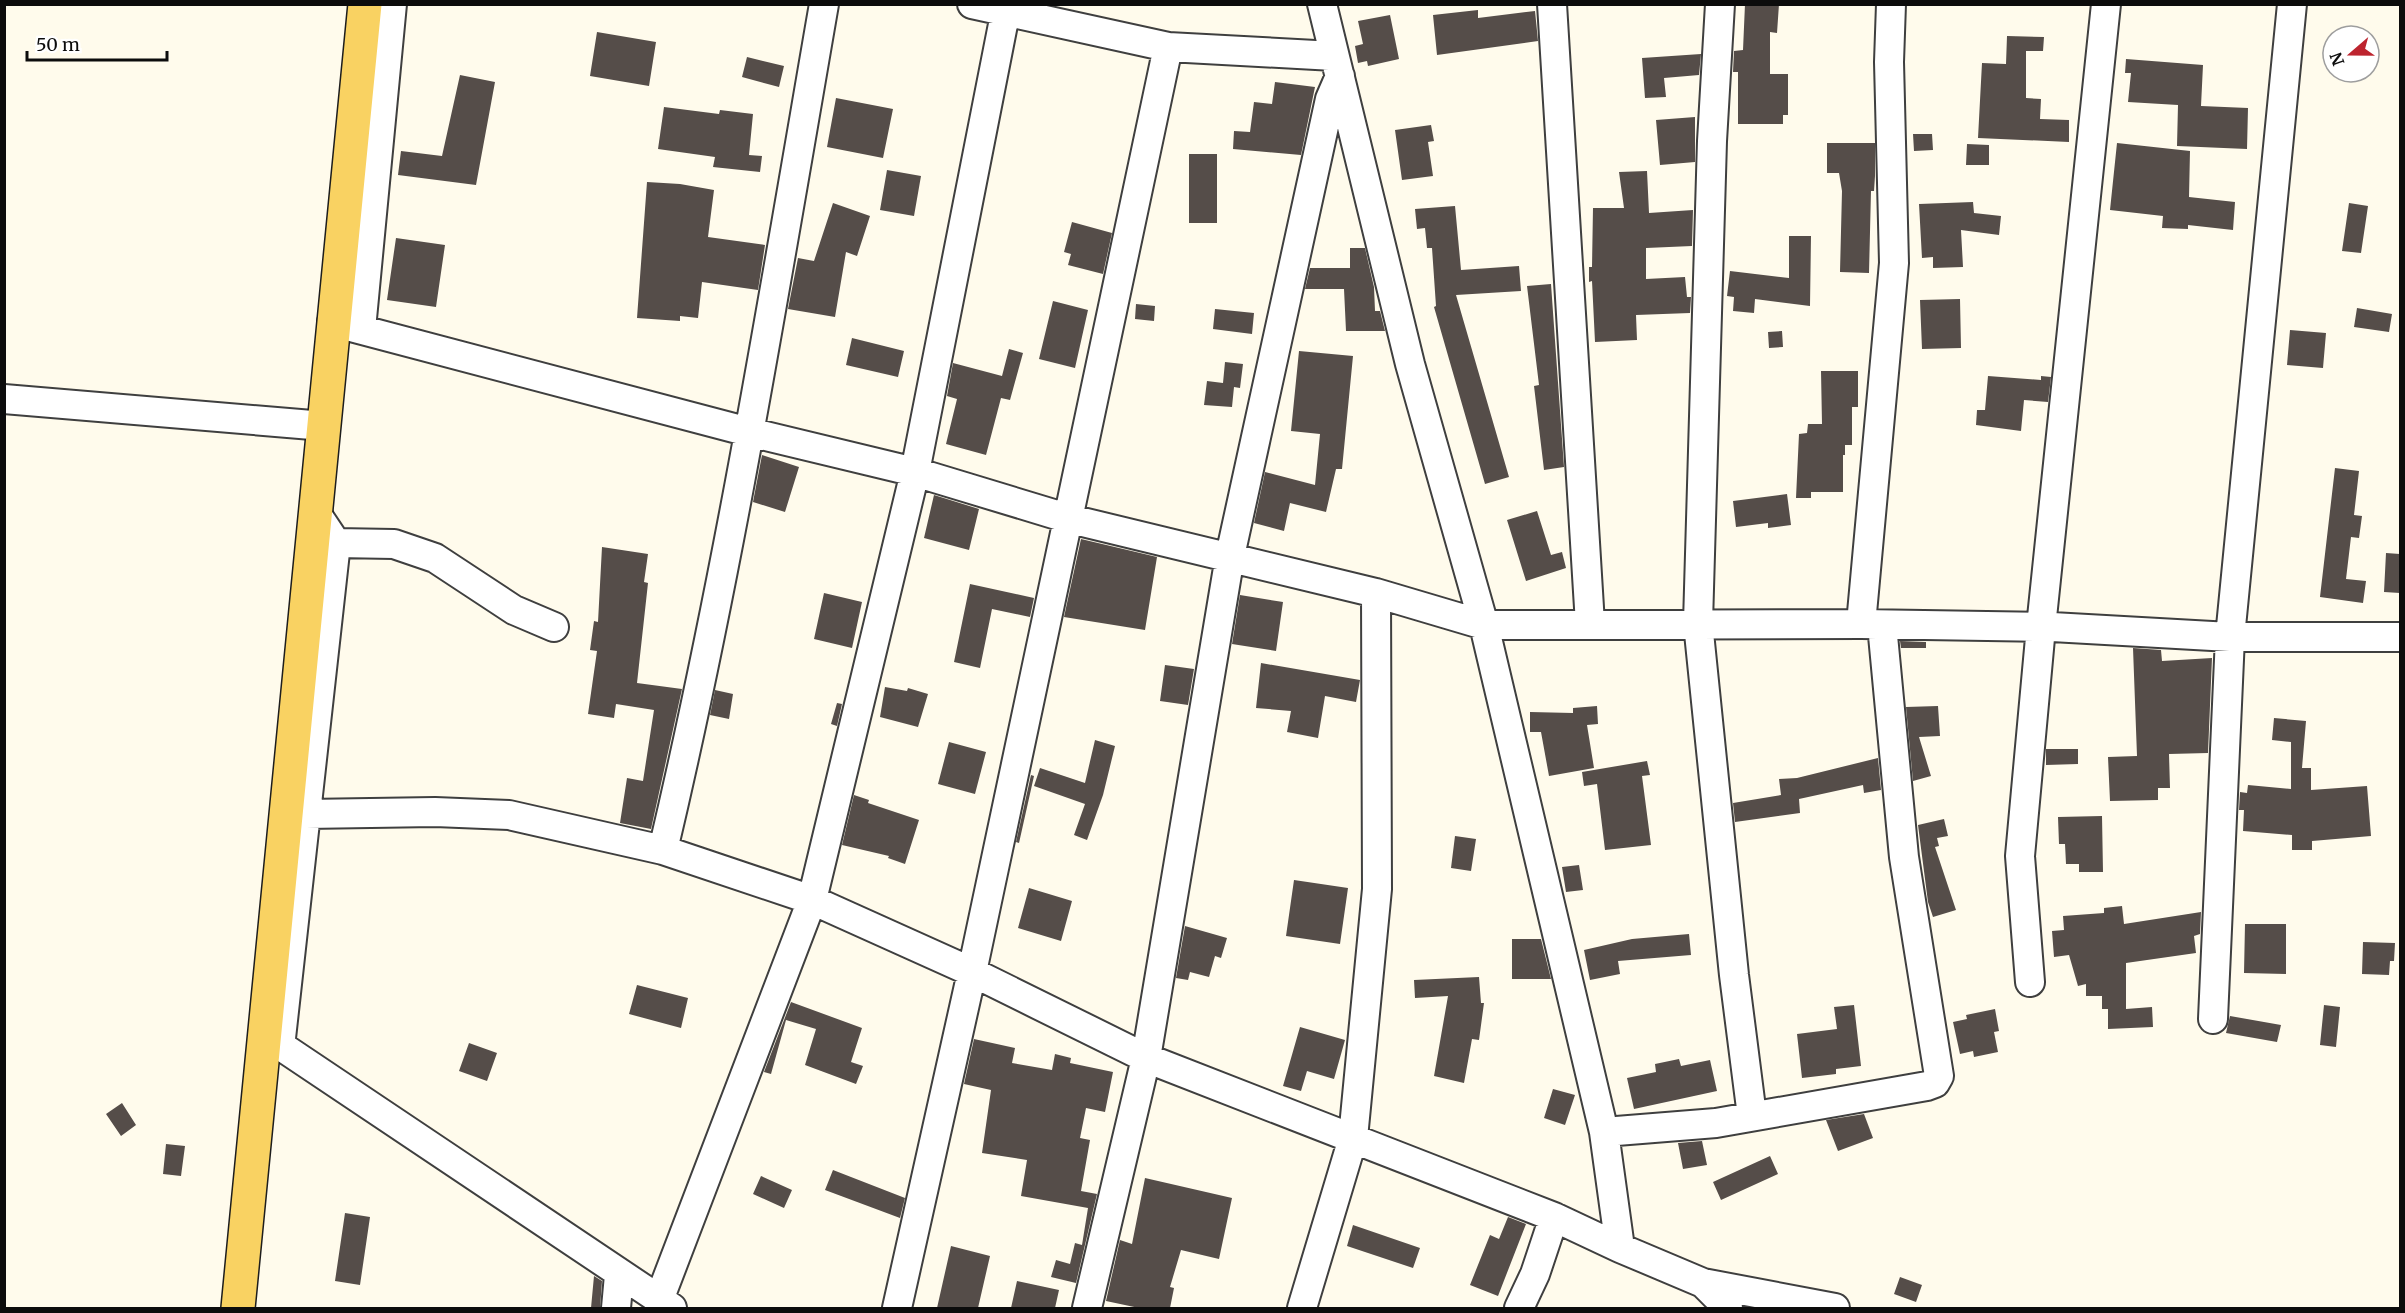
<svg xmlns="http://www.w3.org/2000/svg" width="2405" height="1313" font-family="Merriweather,serif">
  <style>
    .building { fill: #554d49 }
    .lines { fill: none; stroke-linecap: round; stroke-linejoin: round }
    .minor-casing { stroke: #3f3f3f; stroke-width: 32 }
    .major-casing { stroke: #1d1d1d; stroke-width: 36 }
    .minor { stroke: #fff; stroke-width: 28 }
    .major { stroke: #f9d262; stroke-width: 33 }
  </style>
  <rect width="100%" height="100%" fill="#fffbec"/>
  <path class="building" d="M1745 4H1779L1777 33 1770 32V74H1788V115H1783V124H1738V72H1733L1734 51 1743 50Z
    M1478 10V18L1535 11 1538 41 1437 55 1433 15Z
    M1390 15 1399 59 1368 66 1367 61 1358 63 1355 46 1363 44 1358 21Z
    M597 32 656 42 649 86 590 76Z
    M2007 36 2044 37 2043 51H2026V98L2041 99 2040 119 2069 120V142L1978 138 1982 63 2006 64Z
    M1701 54 1699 75 1664 78 1666 97 1645 98 1642 58Z
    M747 57 784 66 779 87 742 77Z
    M2126 59 2203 65 2201 106 2248 108 2247 149 2177 146 2178 105 2128 102 2131 73H2125Z
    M460 75 495 82 476 185 398 175 401 151 442 156Z
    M1275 82 1315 87 1301 155 1233 149 1234 131 1250 132 1254 102 1272 104Z
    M836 98 893 109 883 158 827 147Z
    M664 107 719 114 720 110 753 114 749 155 762 156 760 172 713 167 715 157 658 149Z
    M1695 117V162L1660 165 1656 120Z
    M1431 125 1434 141 1428 142 1433 176 1402 180 1395 130Z
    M1913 134H1932L1933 150 1914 151Z
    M1827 143H1875V176L1874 191H1871L1869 273 1840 272 1842 191 1839 173H1827Z
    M2117 143 2190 151 2189 197 2235 202 2233 230 2188 225V229L2162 228 2163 216 2110 210Z
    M1967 144 1989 145V165H1966Z
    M1189 154H1217V223H1189Z
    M887 170 921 176 914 216 880 210Z
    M1647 171 1649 213 1693 210 1692 246 1646 248V279L1685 277 1687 297H1691L1690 313 1636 315 1637 340 1595 342 1592 281 1589 282V267H1592L1593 208H1624L1619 172Z
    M647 182 680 184 714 190 708 237 765 245 758 290 702 282 698 318 680 316V321L637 318Z
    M1973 202 1974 213 2001 216 1999 235 1961 230 1963 267 1933 268V257L1922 258 1919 204Z
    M833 203 870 216 857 256 846 252 835 317 788 309 798 258 814 261Z
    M2349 203 2368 206 2361 253 2342 251Z
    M1455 206 1461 270 1519 266 1521 291 1456 295 1509 477 1485 484 1434 307 1436 306 1432 248H1427L1425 228 1417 229 1415 209Z
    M1072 222 1112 233 1103 274 1068 265 1071 254 1064 252Z
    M1789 236H1811L1810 306 1755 299 1754 313 1733 311 1734 297 1727 296 1730 271 1789 278Z
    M396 238 445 245 436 307 387 300Z
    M1350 248H1365L1374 287 1375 311H1380L1385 331H1346L1344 289H1305L1310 268H1350Z
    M1551 284 1564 467 1544 470 1534 386 1539 385 1527 286Z
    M1960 299 1961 348 1922 349 1920 300Z
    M1053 301 1088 310 1075 368 1039 359Z
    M1136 304 1155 306 1154 321 1135 319Z
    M2357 308 2392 314 2389 332 2354 327Z
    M1215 309 1254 313 1252 334 1213 329Z
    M2290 330 2326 333 2323 368 2287 365Z
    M1782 331 1783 347 1769 348 1768 332Z
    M852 338 904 351 898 377 846 365Z
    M1009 349 1023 353 1010 400 1001 398 986 455 946 444 957 399 947 396 953 363 1002 376Z
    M1299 351 1353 356 1342 469H1336L1326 512 1290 503 1284 531 1254 523 1265 472 1315 485 1320 434 1291 431Z
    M1225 362 1243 364 1240 388 1234 387 1232 407 1204 405 1207 381 1223 383Z
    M1821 371H1858V407H1852V445H1845V455H1843V492H1811V498H1796L1799 434 1807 433 1808 424H1822Z
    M1988 376 2041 380V376L2051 377 2048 402 2024 400 2021 431 1976 425 1977 410H1985Z
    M762 455 799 467 785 512 753 502Z
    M2335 468 2359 471 2354 515 2362 516 2359 538 2351 537 2346 579 2366 581 2363 603 2320 597Z
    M1787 494 1791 525 1768 528V523L1736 527 1733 501Z
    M934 495 979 509 969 550 924 538Z
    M1537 511 1551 555 1562 552 1566 568 1526 581 1507 520Z
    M1081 539 1157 557 1145 630 1064 617Z
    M602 547 648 554 644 582 648 583 637 683 682 689 651 829 620 823 627 778 643 781 654 710 616 704 614 718 588 714 597 651 590 650 594 621 598 622Z
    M2386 553 2400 554V593L2384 592Z
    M970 584 1034 598 1030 617 992 609 980 668 954 662Z
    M824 593 862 602 852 648 814 639Z
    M1240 595 1283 602 1276 651 1232 644Z
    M1900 641 1926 642V648H1901Z
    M2133 648 2161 650 2162 661 2212 658 2208 753 2169 754 2170 788H2158V800L2110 801 2108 757 2137 756Z
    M1261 663 1360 680 1356 702 1325 696 1318 738 1287 732 1291 711 1256 708Z
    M1165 665 1194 669 1188 705 1160 701Z
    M885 687 907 691 908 688 928 694 918 727 880 717Z
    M715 690 733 694 729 719 710 715Z
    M837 703 842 704 837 726 831 724Z
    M1597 706 1598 724 1587 725 1594 768 1549 776 1541 732H1530V712L1573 713V708Z
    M1938 706 1940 736 1919 737 1931 776 1913 781 1906 707Z
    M2274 718 2306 721 2302 768H2311V790L2367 786 2371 836 2312 841V850H2292V835L2243 831 2244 810H2239L2240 792 2247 793 2248 785 2291 789V742L2272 740Z
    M1095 740 1115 746 1103 795 1087 840 1074 835 1085 804 1034 786 1040 768 1085 783Z
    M949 742 986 752 975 794 938 784Z
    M2046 749H2078V764L2046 765Z
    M1878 758 1881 790 1864 793 1863 785 1799 799 1800 813 1735 822 1733 803 1781 795 1779 779 1797 778Z
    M1647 761 1650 775 1642 776 1651 845 1605 850 1597 784 1584 786 1582 772Z
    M1031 775 1034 776 1019 843 1016 842Z
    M854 795 869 800 868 803 919 820 905 864 888 858 889 856 842 845Z
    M2102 816 2103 872H2079V864H2066L2065 844H2059L2058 817Z
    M1944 819 1948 836 1937 838 1939 846 1935 847 1956 910 1933 917 1928 902 1918 825Z
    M1455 836 1476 839 1471 871 1451 868Z
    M1579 865 1583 890 1566 892 1562 867Z
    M1294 880 1348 888 1340 944 1286 936Z
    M1029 888 1072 901 1061 941 1018 928Z
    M2122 906 2124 924 2201 912 2200 934 2194 936 2196 953 2126 963V1009L2152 1007 2153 1027 2108 1029V1009H2102V996H2086V984L2078 986 2069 955 2054 957 2052 931 2064 930 2063 916 2104 913V908Z
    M2245 924H2286V974L2244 973Z
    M1185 926 1227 938 1221 958 1215 956 1209 977 1190 972 1188 980 1176 978Z
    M1689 934 1691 955 1618 961 1620 974 1590 980 1584 950 1632 939Z
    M1512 939H1541L1551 979H1512Z
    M2363 942 2395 943 2394 961H2390L2389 975 2362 974Z
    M1479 977 1481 1003H1484L1479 1040 1472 1039 1464 1083 1434 1076 1448 996 1415 998 1414 980Z
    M637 985 688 998 681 1028 629 1014Z
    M791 1002 862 1028 851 1062 863 1066 856 1084 805 1065 816 1029 786 1020 771 1074 764 1072Z
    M1854 1005 1861 1066 1836 1069V1074L1802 1078 1797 1034 1837 1029 1834 1007Z
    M2324 1005 2340 1007 2336 1047 2320 1045Z
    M1995 1009 1999 1031 1994 1032 1998 1052 1974 1057 1973 1051 1960 1054 1953 1022 1967 1019 1966 1015Z
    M2230 1016 2281 1025 2277 1042 2226 1033Z
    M1300 1027 1345 1040 1334 1079 1307 1071 1301 1091 1283 1086Z
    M974 1039 1015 1048 1012 1063 1052 1070 1055 1054 1071 1058 1070 1063 1113 1072 1105 1112 1086 1108 1080 1138 1090 1140 1081 1191 1097 1194 1076 1283 1051 1277 1056 1260 1070 1264 1075 1243 1082 1245 1088 1208 1021 1196 1027 1160 982 1153 991 1090 964 1084Z
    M469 1043 497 1053 487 1081 459 1071Z
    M1679 1059 1681 1066 1710 1060 1717 1091 1634 1109 1627 1078 1656 1072 1655 1064Z
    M1553 1089 1575 1095 1565 1125 1544 1118Z
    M122 1103 136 1125 121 1136 106 1114Z
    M1864 1114 1873 1138 1838 1151 1826 1120Z
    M1702 1141 1707 1165 1683 1169 1678 1143Z
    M166 1144 185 1146 181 1176 163 1174Z
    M1770 1156 1778 1174 1721 1200 1713 1182Z
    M833 1170 905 1198 900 1218 825 1190Z
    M761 1176 792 1190 784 1208 753 1194Z
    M1145 1178 1232 1198 1219 1259 1181 1250 1170 1287 1174 1288 1170 1308H1139L1106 1301 1120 1240 1132 1244Z
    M345 1213 370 1217 360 1285 335 1281Z
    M1508 1217 1526 1224 1498 1296 1470 1285 1490 1235 1499 1239Z
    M1353 1225 1420 1248 1413 1268 1347 1246Z
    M951 1246 990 1256 978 1308H937Z
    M594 1276 602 1281 600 1308H591Z
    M1900 1277 1922 1285 1916 1302 1894 1294Z
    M1017 1281 1059 1290 1055 1308H1011Z"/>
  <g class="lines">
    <g class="minor-casing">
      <path id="minor" d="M972 4 1168 47 1334 56
        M1552 4 1590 624
        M1720 4 1712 141 1698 623 1734 975 1752 1116
        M332 322 749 432 915 472 1070 519 1376 593 1484 625 1861 624 2052 627 2230 637H2400
        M361 329 392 4
        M4 399 324 426
        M336 543 394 544 435 558 514 610 554 627
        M1861 624 1894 263 1889 62 1891 4
        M306 814 435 812 509 815 663 850 812 900 972 972 1168 47
        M663 850C729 571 775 287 824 4
        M2030 982 2020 856 2041 627 2106 4
        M2213 1019 2230 637 2292 4
        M266 1036 672 1308
        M280 1047 336 543 316 513
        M1604 1132 1716 1123 1927 1086 1935 1083 1939 1076 1904 857 1882 625
        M1620 1248 1703 1283 1728 1308
        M1703 1283 1835 1308
        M659 1300 812 900 915 472 1007 4
        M616 1308 619 1275
        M897 1308 972 972 1146 1058 1554 1217 1620 1248 1604 1132 1484 625 1410 364 1322 4
        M1087 1308 1146 1058 1230 556 1330 99 1340 76
        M1302 1308 1353 1138 1377 889 1376 593
        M1519 1308 1535 1274 1554 1217"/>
    </g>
    <g class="major-casing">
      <path id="major" d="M238 1308C279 874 321 439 365 4"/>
    </g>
    <use href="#minor" class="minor"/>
    <use href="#major" class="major"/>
  </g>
  <rect width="2405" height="1313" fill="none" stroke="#0c0c0c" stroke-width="12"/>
  <g transform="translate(2351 54) rotate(250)"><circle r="28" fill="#ffffff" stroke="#9e9e9e" stroke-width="1.5"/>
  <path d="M0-4.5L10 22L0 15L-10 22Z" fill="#bd242e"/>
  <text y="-9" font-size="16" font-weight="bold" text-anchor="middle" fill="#0c0c0c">N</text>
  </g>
  <path d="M27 51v9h140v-9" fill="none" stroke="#0c0c0c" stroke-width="3"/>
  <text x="36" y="51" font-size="18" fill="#0c0c0c" stroke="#ffffff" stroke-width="4.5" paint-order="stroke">50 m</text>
</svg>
